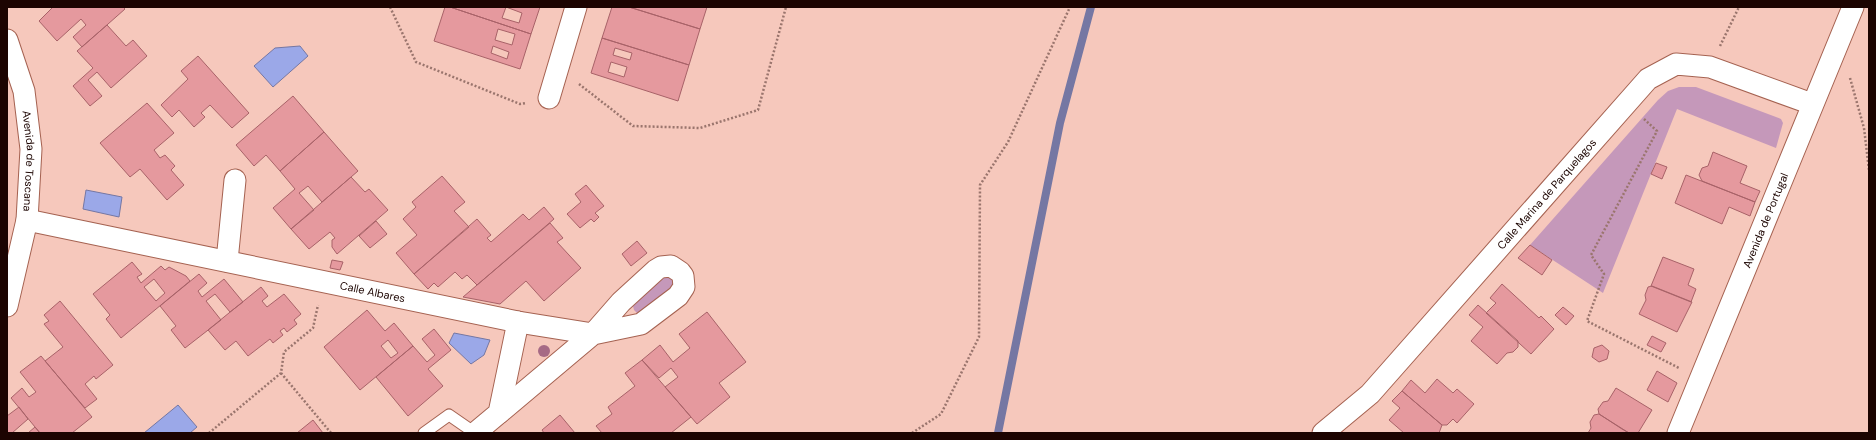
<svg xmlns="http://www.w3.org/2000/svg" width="1876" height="440" font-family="'DM Sans',sans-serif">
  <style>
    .green { fill: #c598ba }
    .water { fill: #9ba8e8; stroke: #7577a3 }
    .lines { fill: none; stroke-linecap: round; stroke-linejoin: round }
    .stream { stroke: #7577a3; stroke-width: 8 }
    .building { fill: #e5999e; stroke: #a86268; fill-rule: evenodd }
    .service-casing { stroke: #a56251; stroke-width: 13 }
    .minor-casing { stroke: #a56251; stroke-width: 23 }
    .path { stroke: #9a756d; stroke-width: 2.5; stroke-dasharray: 2 2; stroke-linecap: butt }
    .service { stroke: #fff; stroke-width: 11 }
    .minor { stroke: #fff; stroke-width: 21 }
    .tree { fill: #a66a85 }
    .labels { text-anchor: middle; stroke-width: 3; stroke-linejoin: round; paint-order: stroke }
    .street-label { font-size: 11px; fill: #1c0401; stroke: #f6c8bc }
  </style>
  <rect width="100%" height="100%" fill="#f6c8bc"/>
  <path class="green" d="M1679 87H1696L1781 119 1783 123 1776 148 1677 109 1603 293 1530 245 1658 100 1668 91Z
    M661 277H673L675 287 638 314 634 310 633 306Z"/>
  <path class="water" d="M300 46 308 56 273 87 254 66 275 48Z
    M86 190 122 197 119 217 83 209Z
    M454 333 490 340 484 355 471 364 449 343Z
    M178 405 197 427 190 433H144Z"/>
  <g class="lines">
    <path class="stream" d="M998 433 1060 123 1091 7"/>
  </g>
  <path class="building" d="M53 7H123L125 9 82 47 73 37 86 25 81 19 57 41 39 21Z
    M445 7H450L531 34 520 69 434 41ZM498 29 515 34 512 45 495 40ZM493 46 509 52 507 59 491 53Z
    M450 7H540L531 34ZM506 7 522 13 519 23 502 18Z
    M612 7H629L700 29 689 65 602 38Z
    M629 7H707L700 29Z
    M107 25 126 46 133 40 147 56 111 88 97 72 88 80 102 96 90 106 73 86 93 68 77 51Z
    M602 38 689 65 678 101 591 73ZM615 48 632 53 630 60 613 55ZM611 62 627 67 624 77 608 72Z
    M198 56 249 113 232 128 210 105 201 113 205 117 194 127 179 110 172 117 161 105 188 79 181 71Z
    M293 96 324 132 280 171 266 155 254 166 236 145Z
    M147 103 174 133 154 150 160 158 165 155 175 166 171 170 184 185 167 200 140 169 130 177 100 143Z
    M324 132 358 171 322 202 308 186 299 193 314 210 291 229 273 208 295 189 280 171Z
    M1713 152 1747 166 1740 183 1760 191 1755 202 1702 181 1699 175 1702 168 1708 166Z
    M1656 163 1667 167 1662 179 1651 174Z
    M1686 175 1755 202 1750 216 1729 207 1722 224 1675 203Z
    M442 176 465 202 454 211 469 227 414 274 396 253 417 235 403 219 416 207 412 202Z
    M351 177 365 192 369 189 388 210 337 254 332 247V240L335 238 330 232 309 249 291 229Z
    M586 185 604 206 595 213 599 217 594 222 591 219 580 228 567 214 581 202 575 194Z
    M544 207 554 219 477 285 467 275 462 279 455 272 438 287 434 283 428 289 414 274 477 219 491 235 487 238 491 242 523 214 529 220Z
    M376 221 387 234 370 248 359 236Z
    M550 223 563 238 557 242 581 268 544 301 526 281 500 304 463 297Z
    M637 241 647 253 631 266 622 254Z
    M1530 245 1552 260 1542 275 1518 258Z
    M1663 257 1694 269 1688 285 1696 289 1691 302 1651 286Z
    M332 260 343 262 340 270 330 268Z
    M132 262 142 274 137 277 141 283 161 266 165 270 169 267 186 276 190 281 121 338 106 319 110 315 93 294ZM154 279 165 293 156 301 144 287Z
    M199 274 207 283 198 291 202 297 224 279 243 302 230 312 215 294 206 301 221 320 185 348 171 330 176 326 160 306Z
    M1502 284 1539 318 1541 316 1554 329 1531 354 1486 313 1496 303 1490 298Z
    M1652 286 1692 302 1677 332 1639 314 1646 300 1645 295 1648 287Z
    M261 287 268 296 262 301 267 307 284 294 301 314 294 320 297 324 287 332 284 328 280 331 283 335 273 343 270 339 248 356 236 341 225 350 208 330Z
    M60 301 113 365 96 379 94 376 85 384 97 399 85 408 45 361 63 347 44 324 49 321 44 315Z
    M1478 305 1518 341V347L1513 352 1507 353 1497 364 1471 341 1483 327 1469 315Z
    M1563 307 1574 316 1566 325 1555 315Z
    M367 310 385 331 394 323 413 346 360 390 324 347ZM388 340 398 353 391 358 381 346Z
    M707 312 746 362 719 383 730 397 697 424 665 387 678 377 671 368 659 378 642 360 660 345 673 362 690 348 679 334Z
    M434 329 451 350 428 369 443 386 408 416 376 377 413 346 427 362 435 355 422 339Z
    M1652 336 1666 343 1661 352 1647 345Z
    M1602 345 1609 351 1607 359 1599 362 1592 357 1594 348Z
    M41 356 92 417 72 433H40L11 398 22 388 29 397 36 392 20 372Z
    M642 360 691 417 671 433H602L596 426 612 414 608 407 635 386 625 373Z
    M1657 371 1677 383 1668 402 1647 390Z
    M1437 379 1453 393 1457 389 1474 404 1457 423 1453 419 1447 425H1442L1402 391 1411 380 1425 393Z
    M1616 388 1652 410 1638 433H1629L1599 414 1598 409 1603 402 1608 401Z
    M1402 391 1442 425 1439 433H1404L1389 420 1400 408 1392 401Z
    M19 407 28 419 12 433H7V416Z
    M1599 414 1622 429 1629 433H1588L1591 428 1590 422 1594 415Z
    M560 415 575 433H544L542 430Z
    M313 420 323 433H297Z
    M35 427 40 433H28Z"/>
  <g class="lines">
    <g class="service-casing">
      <path id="service" d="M424 433 449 415 475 433"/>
    </g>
    <g class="minor-casing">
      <g id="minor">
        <path id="s1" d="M7 40 24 91 31 149 27 220 7 306"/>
        <path d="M549 98 576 7"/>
        <path id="s2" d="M27 220 518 322 593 334 621 302 656 270 661 267 671 266 680 272 683 276 684 287 678 296 641 324 593 334 499 413"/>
        <path d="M227 261 235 180"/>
        <path d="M475 433 499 413 518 322"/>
        <path id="s3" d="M1323 433 1370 394 1648 79 1676 64 1710 67 1812 104"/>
        <path id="s4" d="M1678 433 1853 7"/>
      </g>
    </g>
    <path class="path" d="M390 7 416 62 520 104 526 103
      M1720 46 1739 7
      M1850 78 1864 128 1869 170
      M579 84 633 126 700 128 758 110 786 7
      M1644 119 1657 131 1591 255 1604 274 1587 321 1679 368
      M281 373 331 433
      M209 433 281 373 284 352 313 328 318 305
      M912 433 941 414 979 337 980 185 1008 142 1070 7"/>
    <use href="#service" class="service"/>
    <use href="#minor" class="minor"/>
  </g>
  <circle class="tree" cx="544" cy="351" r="6"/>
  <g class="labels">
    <g class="street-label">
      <text dy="4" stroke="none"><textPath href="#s1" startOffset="124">Avenida de Toscana</textPath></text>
      <text dy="4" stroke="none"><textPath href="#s3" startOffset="328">Calle Marina de Parquelagos</textPath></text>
      <text dy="4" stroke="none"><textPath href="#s4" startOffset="230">Avenida de Portugal</textPath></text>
      <text dy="4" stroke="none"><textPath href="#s2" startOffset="353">Calle Albares</textPath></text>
    </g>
  </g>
  <rect width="1876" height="440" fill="none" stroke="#1c0401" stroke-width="16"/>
</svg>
